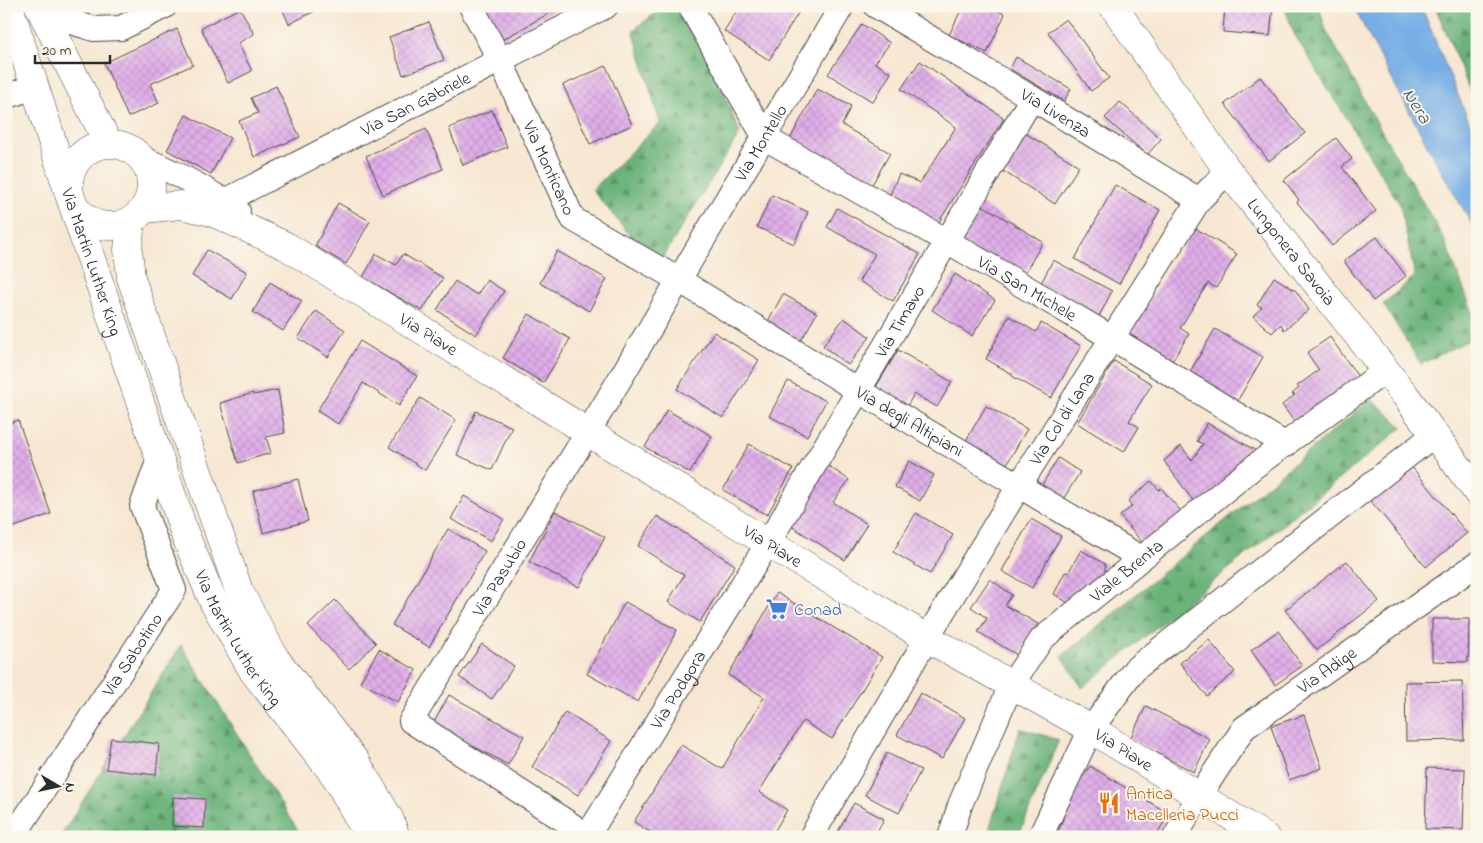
<svg xmlns="http://www.w3.org/2000/svg" width="1483" height="843" font-family="'Indie Flower',sans-serif">
  <style>
    .forest { fill: url(#forest-firs); stroke: #4a6f52 }
    .water { fill: #76aee5; stroke: #506c88 }
    .building { fill: url(#building-cross-hatch) }
    .lines { fill: none; stroke-linecap: round; stroke-linejoin: round }
    .minor-casing { stroke: #4a4744; stroke-width: 26 }
    .tertiary-casing { stroke: #4a4744; stroke-width: 29 }
    .primary-casing { stroke: #4a4744; stroke-width: 29 }
    .minor { stroke: #fff; stroke-width: 24 }
    .tertiary { stroke: #fff; stroke-width: 28 }
    .primary { stroke: #fff; stroke-width: 28 }
    .labels { text-anchor: middle; stroke-width: 4; stroke-linejoin: round; paint-order: stroke }
    .street-label { font-size: 18px; fill: #2b2b2b; stroke: #fbf7ec }
    .shop-label { font-size: 18px; fill: #366cbe; stroke: #fbf7ec; text-anchor: start }
    .food-label { font-size: 18px; fill: #c56008; stroke: #fbf7ec; text-anchor: start }
    .water-label { font-size: 19px; font-style: italic; fill: #45596c; stroke: #fbf7ec }
  </style>
  <defs>
    <pattern id="forest-firs" width="22" height="20" patternUnits="userSpaceOnUse" patternTransform="scale(1.25)"><rect width="22" height="20" fill="#6ab37a"/><path d="M5 1l3.5 6h-7zM16 11l3.5 6h-7z" fill="#579264"/></pattern>
    <pattern id="building-cross-hatch" width="8" height="8" patternUnits="userSpaceOnUse" patternTransform="scale(1.25)"><rect width="8" height="8" fill="#e0aee9"/><path d="M0 0l8 8M0 8l8-8" fill="none" stroke="#c096c8"/></pattern>
  </defs>
  <rect width="100%" height="100%" fill="#fbf7ec"/>
  <filter id="ink" filterUnits="userSpaceOnUse"><feTurbulence type="fractalNoise" baseFrequency=".02" numOctaves="2"/><feDisplacementMap in="SourceGraphic" scale="10" xChannelSelector="R" yChannelSelector="G"/><feConvolveMatrix kernelMatrix="1 2 1 2 8 2 1 2 1" color-interpolation-filters="sRGB"/></filter>
  <filter id="wash" filterUnits="userSpaceOnUse"><feTurbulence type="fractalNoise" baseFrequency=".0096" numOctaves="4" result="noise"/><feDisplacementMap in="SourceGraphic" scale="20" xChannelSelector="R" yChannelSelector="G"/><feGaussianBlur stdDeviation="1.12" result="paint"/><feColorMatrix in="noise" values="0 0 0 0 0 0 0 0 0 0 0 0 0 0 0 0 0 1.4 0 .05"/><feComposite in="paint" operator="in"/></filter>
  <g filter="url(#wash)">
    <rect width="100%" height="100%" fill="#f7e7d2"/>
    <path class="forest" d="M665 6H688L740 133 657 267 592 190 660 123 633 30Z
      M1284 6H1319L1326 30 1377 123 1444 239 1477 323V336L1421 364 1383 304 1415 276 1400 205 1294 34Z
      M1435 6H1473L1477 17V108Z
      M1371 399 1403 427 1082 688 1062 656Z
      M181 645 302 837H60Z
      M1020 728 1059 740 1018 837H987Z"/>
    <path class="water" d="M1353 6H1421L1477 141V233L1434 158Z"/>
    <g id="blocks">
      <path class="building" d="M281 6H325L289 24Z
        M490 6H562L500 41 483 10Z
        M740 6H801L802 7 769 60 724 31Z
        M963 6H988L1005 14 987 53 949 35Z
        M1164 6H1212L1211 12 1164 8Z
        M1225 6H1273L1270 36 1223 32Z
        M240 8 254 34 238 43 252 71 228 83 201 28Z
        M1066 19 1109 78 1091 91 1048 32Z
        M429 22 444 60 403 75 389 37Z
        M862 24 890 43 875 63 891 73 873 102 828 74Z
        M177 29 193 65 150 84 159 103 128 117 104 63Z
        M1016 57 1071 89 1064 101 1010 69Z
        M920 61 1004 118 937 225 888 199 899 174 920 183 956 127 901 89Z
        M606 66 632 125 590 144 563 85Z
        M1260 77 1305 133 1269 161 1225 104Z
        M276 86 300 137 254 157 239 121 258 113 251 98Z
        M817 89 851 106 842 125 890 153 870 188 789 141Z
        M1120 102 1161 139 1147 155 1105 118Z
        M492 110 507 147 463 165 449 128Z
        M186 115 230 138 211 174 167 150Z
        M426 129 443 169 383 195 366 156Z
        M1025 133 1079 166 1055 204 1001 170Z
        M1336 138 1352 159 1342 167 1376 211 1332 246 1297 202 1299 200 1284 180Z
        M1115 185 1160 210 1119 284 1075 259Z
        M772 195 808 212 794 244 757 227Z
        M338 203 370 221 346 264 315 246Z
        M979 203 1043 242 1020 281 956 243Z
        M837 208 920 254 893 301 859 281 875 254 827 227Z
        M1195 228 1237 254 1216 288 1208 283 1180 328 1189 334 1169 366 1126 338Z
        M1377 237 1406 276 1373 301 1344 261Z
        M207 250 247 272 232 299 192 276Z
        M557 251 607 279 589 311 540 283Z
        M376 254 396 265 403 254 443 278 422 311 363 277Z
        M1053 260 1112 291 1096 322 1037 291Z
        M955 274 995 300 972 336 932 310Z
        M1274 277 1296 291 1309 310 1284 330 1281 324 1272 333 1253 316 1262 307 1257 305Z
        M487 280 504 291 476 335 437 310 455 281 477 295Z
        M270 282 302 301 283 331 253 312Z
        M783 294 817 313 799 344 766 325Z
        M316 311 345 330 328 357 298 338Z
        M529 314 570 339 543 383 503 358Z
        M1009 316 1036 332 1041 323 1081 346 1051 398 1012 376V374L986 359Z
        M844 318 870 337 848 365 823 346Z
        M1215 329 1263 357 1235 405 1187 377Z
        M714 332 759 360 723 418 677 389Z
        M1330 337 1359 378 1296 424 1282 405 1295 395 1292 394 1299 388 1297 386 1319 370 1307 353Z
        M360 341 417 376 399 406 363 383 338 424 317 411Z
        M898 350 952 382 937 407 914 394 907 406 876 387Z
        M1114 361 1152 384 1129 421 1139 427 1124 452 1077 423Z
        M788 381 826 401 807 436 769 416Z
        M278 390 285 433 266 437 271 453 238 463 220 403 253 393V395Z
        M420 398 456 420 425 470 389 447Z
        M986 406 1027 429 1005 467 964 444Z
        M667 410 712 436 690 473 645 447Z
        M476 411 512 427 492 470 457 455Z
        M18 420 51 514 6 530V425Z
        M1207 423 1260 453 1197 506 1164 461 1181 446 1192 460 1203 444 1197 441Z
        M749 444 793 469 767 515 723 490Z
        M1058 458 1080 472 1062 501 1040 488Z
        M1405 459 1467 533 1426 567 1364 493Z
        M909 461 934 475 920 501 895 487Z
        M827 465 849 480 833 502 867 524 845 560 788 524Z
        M298 479 308 521 263 533 253 491Z
        M1151 481 1159 490 1161 488 1184 515 1145 546 1120 516 1132 506 1128 501Z
        M464 496 504 519 491 541 451 519Z
        M555 511 605 537 579 587 529 562Z
        M916 513 953 535 930 574 893 552Z
        M657 516 735 565 700 622 668 602 684 575 638 546Z
        M1031 519 1061 536 1032 588 1002 571Z
        M448 529 485 551 429 647 392 625Z
        M1081 550 1105 564V575L1068 603 1054 594 1065 572 1068 573Z
        M1347 561 1379 601 1317 650 1285 610Z
        M990 579 1012 595 1005 605 1038 624 1019 656 978 632 987 618 971 607Z
        M777 593 882 657 832 739 803 721 759 792 787 810 771 837H658L634 822 681 745 722 769 764 697 728 675Z
        M335 600 376 643 349 669 308 626Z
        M625 602 677 630 638 702 587 674Z
        M1432 619H1469L1468 662 1432 661Z
        M1278 631 1302 666 1275 685 1251 650Z
        M1209 640 1235 672 1207 696 1180 663Z
        M482 644 514 666 492 699 459 677Z
        M379 649 416 670 398 702 360 682Z
        M1462 681 1464 740 1406 741 1405 682Z
        M920 693 965 718 942 759 897 735Z
        M449 695 524 736 508 765 433 724Z
        M1146 706 1210 739 1194 772 1130 739Z
        M565 712 611 741 578 795 532 767Z
        M1304 715 1322 768 1289 780 1271 726Z
        M111 738 159 744 156 775 106 769Z
        M887 753 921 770 899 813 865 795Z
        M1090 766 1169 814 1155 837H1070L1058 832 1073 791Z
        M1427 768 1465 769 1463 830 1425 829Z
        M173 797 205 799 204 828 172 826Z
        M854 803 884 819 874 837H835Z"/>
    </g>
  </g>
  <g filter="url(#ink)">
    <use href="#blocks" fill-opacity="0" stroke="#4a4744" stroke-width="1"/>
    <g class="lines">
      <g class="minor-casing">
        <g id="minor">
          <path id="s1" d="M471 6 500 60 573 219 679 280 859 391 1141 558"/>
          <path id="s2" d="M690 6 765 138 947 241 1112 338 1286 445"/>
          <path id="s3" d="M876 6 1032 98 1199 200 1228 171"/>
          <path d="M42 13 94 29 121 28 165 6"/>
          <path d="M6 97 35 86"/>
          <path d="M142 158C175 173 209 189 238 211"/>
          <path id="s4" d="M225 201 606 6"/>
          <path id="s5" d="M588 835 768 543 1032 98"/>
          <path id="s6" d="M13 837 174 590 142 506 159 459"/>
          <path id="s7" d="M590 837 411 721 605 404 842 6"/>
          <path id="s8" d="M811 837 927 638 1019 486 1199 200"/>
          <path id="s9" d="M950 837 960 805 1011 685 1042 639 1255 466 1385 371"/>
          <path d="M1040 837 1091 729 1135 669 1435 434"/>
          <path id="s10" d="M1175 837 1199 796 1244 728 1477 564"/>
        </g>
      </g>
      <g class="tertiary-casing">
        <g id="tertiary">
          <path id="s11" d="M1113 6 1228 171 1405 395 1477 492"/>
          <path id="s12" d="M144 209 181 205 212 212 286 246 768 543 927 638 1091 729 1265 837"/>
        </g>
      </g>
      <g class="primary-casing">
        <g id="primary">
          <path id="s13" d="M9 6 70 197 176 507 185 535 214 603 253 671 336 777 369 837"/>
          <path d="M39 6 108 143"/>
          <circle cx="110" cy="185" r="41"/>
          <path d="M131 221 128 250 131 278 239 591 275 658 356 762 389 818 396 837"/>
        </g>
      </g>
      <use href="#minor" class="minor"/>
      <use href="#tertiary" class="tertiary"/>
      <use href="#primary" class="primary"/>
    </g>
  </g>
  <defs>
    <g id="supermarket-bare" transform="scale(1.725)"><path d="M-6-5.5h2.5l.6 2H6L4.5 2H-2.5L-4.4-4H-6ZM-1.5 3.2a1.3 1.3 0 1 0 .1 0ZM3 3.2a1.3 1.3 0 1 0 .1 0Z" fill="#3f7fe0" stroke="#fbf7ec" stroke-width="2.5" paint-order="stroke"/></g>
    <g id="restaurant-bare" transform="scale(1.725)"><path d="M-5-6h1v4h1v-4h1v4h1v-4h1v5L-1.5 .5V6h-2V.5L-5-1ZM5-6V6H3V1.5H1.5Q1.5-4 5-6Z" fill="#e8710a" stroke="#fbf7ec" stroke-width="2.5" paint-order="stroke"/></g>
  </defs>
  <g fill-rule="evenodd">
    <use href="#supermarket-bare" x="777" y="609"/>
    <use href="#restaurant-bare" x="1109" y="803"/>
  </g>
  <g class="labels">
    <g class="street-label">
      <text dy="6" stroke="none"><textPath href="#s4" startOffset="214">Via San Gabriele</textPath></text>
      <text dy="6" stroke="none"><textPath href="#s3" startOffset="209">Via Livenza</textPath></text>
      <text dy="6" stroke="none"><textPath href="#s7" startOffset="889">Via Montello</textPath></text>
      <text dy="6" stroke="none"><textPath href="#s1" startOffset="180">Via Monticano</textPath></text>
      <text dy="6" stroke="none"><textPath href="#s11" startOffset="304">Lungonera Savoia</textPath></text>
      <text dy="6" stroke="none"><textPath href="#s13" startOffset="269">Via Martin Luther King</textPath></text>
      <text dy="6" stroke="none"><textPath href="#s2" startOffset="454">Via San Michele</textPath></text>
      <text dy="6" stroke="none"><textPath href="#s5" startOffset="601">Via Timavo</textPath></text>
      <text dy="6" stroke="none"><textPath href="#s12" startOffset="318">Via Piave</textPath></text>
      <text dy="6" stroke="none"><textPath href="#s8" startOffset="488">Via Col di Lana</textPath></text>
      <text dy="6" stroke="none"><textPath href="#s1" startOffset="629">Via degli Altipiani</textPath></text>
      <text dy="6" stroke="none"><textPath href="#s12" startOffset="722">Via Piave</textPath></text>
      <text dy="6" stroke="none"><textPath href="#s9" startOffset="328">Viale Brenta</textPath></text>
      <text dy="6" stroke="none"><textPath href="#s7" startOffset="382">Via Pasubio</textPath></text>
      <text dy="6" stroke="none"><textPath href="#s13" startOffset="674">Via Martin Luther King</textPath></text>
      <text dy="6" stroke="none"><textPath href="#s6" startOffset="218">Via Sabotino</textPath></text>
      <text dy="6" stroke="none"><textPath href="#s10" startOffset="230">Via Adige</textPath></text>
      <text dy="6" stroke="none"><textPath href="#s5" startOffset="171">Via Podgora</textPath></text>
      <text dy="6" stroke="none"><textPath href="#s12" startOffset="1128">Via Piave</textPath></text>
    </g>
    <g class="shop-label">
      <text x="794" y="615">Conad</text>
    </g>
    <g class="food-label">
      <text x="1126" y="799">Antica<tspan x="1126" dy="21">Macelleria Pucci</tspan></text>
    </g>
    <g class="water-label">
      <text transform="translate(1418 105) rotate(58)" y="7">Nera</text>
    </g>
  </g>
  <rect width="1483" height="843" fill="none" stroke="#fbf7ec" stroke-width="25"/>
  <g transform="translate(58 786) rotate(99)" stroke="#fbf7ec" stroke-width="4" paint-order="stroke">
  <path d="M0-4L9 19L0 12L-9 19Z" fill="#2b2b2b"/>
  <text y="-8" font-size="14" font-weight="bold" text-anchor="middle" fill="#2b2b2b">N</text>
  </g>
  <path d="M35 55v8h75v-8" fill="none" stroke="#2b2b2b" stroke-width="2.5"/>
  <text x="42" y="55" font-size="15" fill="#2b2b2b" stroke="#fbf7ec" stroke-width="4" paint-order="stroke">20 m</text>
</svg>
